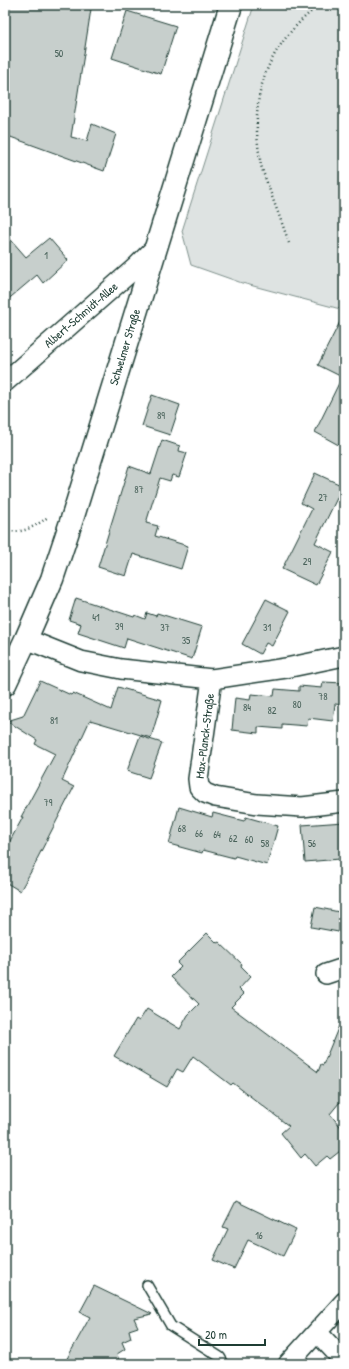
<svg xmlns="http://www.w3.org/2000/svg" width="349" height="1369" font-family="'Patrick Hand',sans-serif">
  <style>
    .green { fill: #dee3e2; stroke: #7e908b }
    .building { fill: #c7cfcc; stroke: #1f3d34 }
    .lines { fill: none; stroke-linecap: round; stroke-linejoin: round }
    .lane-casing { stroke: #1f3d34; stroke-width: 12 }
    .street-casing { stroke: #1f3d34; stroke-width: 22 }
    .secondary-casing { stroke: #1f3d34; stroke-width: 25 }
    .path { stroke: #1f3d34; stroke-width: 2.5; stroke-dasharray: 1 3; stroke-linecap: butt }
    .lane { stroke: #fff; stroke-width: 9 }
    .street { stroke: #fff; stroke-width: 19 }
    .secondary { stroke: #fff; stroke-width: 22 }
    .labels { text-anchor: middle; stroke-width: 4; stroke-linejoin: round; paint-order: stroke }
    .number-label { font-size: 10px; fill: #49625a }
    .street-label { font-size: 12px; fill: #1f3d34; stroke: #fff }
  </style>
  <rect width="100%" height="100%" fill="#fff"/>
  <filter id="ink" filterUnits="userSpaceOnUse"><feTurbulence type="fractalNoise" baseFrequency=".025" numOctaves="2"/><feDisplacementMap in="SourceGraphic" scale="8" xChannelSelector="R" yChannelSelector="G"/><feConvolveMatrix kernelMatrix="1 2 1 2 8 2 1 2 1" color-interpolation-filters="sRGB"/></filter>
  <g filter="url(#ink)">
    <path class="green" d="M254 5H344V310L242 283 191 265 182 231Z"/>
    <path class="building" d="M5 5H70L91 9 71 137 87 141 92 124 116 134 104 171 5 135Z
      M127 11 176 26 161 74 112 58Z
      M5 233 26 257 49 238 68 260 43 283 37 275 5 302Z
      M344 314V448L315 432 342 377 318 365Z
      M152 395 180 405 170 435 142 426Z
      M162 440 180 446 179 451 187 453 179 477 172 475 170 481 160 478 146 523 158 526 155 536 188 546 181 569 133 554 126 576 98 567 129 466 151 474Z
      M315 473 343 486 315 543 333 552 316 585 282 569 312 509 301 503Z
      M76 598 134 617 135 615 145 619 147 613 156 616 157 613 202 627 192 659 127 638 124 648 78 633 81 624 69 620Z
      M266 599 290 611 272 646 266 643 260 654 242 644Z
      M40 681 71 695 73 693 111 710 118 687 162 700 151 738 90 720 62 781 74 787 36 861H37L20 891 5 882V850L23 817H21L55 754 35 744 37 740 7 721 23 716Z
      M323 682 344 683V705L335 704 333 721 308 718 307 726 282 724V729L258 727V733L232 730 235 698 250 700 251 694 274 696 275 689 299 691V686L322 688Z
      M140 736 162 743 149 778 127 771Z
      M179 807 212 817 213 813 244 821 246 817 278 826 267 865 235 856 234 858 203 850 202 853 169 844Z
      M344 822V856L340 857V859L305 862 302 825Z
      M315 907 344 913V933L311 927Z
      M207 933 217 943 219 942 242 964 241 966 251 976 239 989 244 994 231 1007 318 1072 321 1064 323 1065 343 1016H344V1097L330 1114 344 1131V1148L330 1159 327 1156 315 1166 305 1154 301 1158 281 1133 289 1126 233 1083 231 1085 193 1056 183 1072 177 1069 167 1087 114 1056 136 1019 139 1021 147 1009 180 1029 188 1015 199 1004 171 977 181 967 177 963Z
      M236 1201 296 1230 283 1256 248 1240 234 1269 213 1260 228 1229 223 1227Z
      M94 1286 152 1314 134 1318 138 1327 129 1330 131 1338 122 1342 125 1349 117 1354 120 1364H64L90 1317 80 1312Z"/>
    <g class="lines">
      <g class="lane-casing">
        <path id="lane" d="M147 1285 171 1326 220 1357 224 1364"/>
      </g>
      <g class="street-casing">
        <path id="street" d="M5 382 135 268 156 247
          M26 639 81 661 121 669 212 679 286 668 344 656
          M212 679 198 779 199 787 205 793 215 797 257 804 302 807 344 802
          M326 974 344 968
          M317 1332 344 1361
          M288 1364 344 1302"/>
      </g>
      <g class="secondary-casing">
        <path id="secondary" d="M5 684 26 639 52 579 74 513 231 5"/>
      </g>
      <path class="path" d="M289 243C283 225 276 208 270 191 267 182 263 173 261 165 248 96 265 48 319 5
        M5 529C20 536 36 526 48 517"/>
      <use href="#lane" class="lane"/>
      <use href="#street" class="street"/>
      <use href="#secondary" class="secondary"/>
    </g>
  </g>
  <g class="labels">
    <g class="number-label">
      <text x="59" y="57">50</text>
      <text x="46" y="259">1</text>
      <text x="161" y="419">89</text>
      <text x="139" y="493">87</text>
      <text x="323" y="501">27</text>
      <text x="307" y="565">29</text>
      <text x="96" y="621">41</text>
      <text x="119" y="630">39</text>
      <text x="165" y="631">37</text>
      <text x="267" y="631">31</text>
      <text x="186" y="644">35</text>
      <text x="323" y="700">78</text>
      <text x="297" y="708">80</text>
      <text x="247" y="711">84</text>
      <text x="272" y="714">82</text>
      <text x="54" y="724">81</text>
      <text x="48" y="806">79</text>
      <text x="182" y="832">68</text>
      <text x="199" y="837">66</text>
      <text x="217" y="838">64</text>
      <text x="233" y="842">62</text>
      <text x="249" y="843">60</text>
      <text x="265" y="847">58</text>
      <text x="312" y="847">56</text>
      <text x="259" y="1239">16</text>
    </g>
    <g class="street-label">
      <text transform="translate(81 315) rotate(-41)" y="4">Albert-Schmidt-Allee</text>
      <text transform="translate(125 347) rotate(-73)" y="4">Schwelmer Straße</text>
      <text transform="translate(205 736) rotate(-83)" y="4">Max-Planck-Straße</text>
    </g>
  </g>
  <rect width="349" height="1369" fill="none" stroke="#fff" stroke-width="20"/>
  <rect x="10" y="10" width="329" height="1349" fill="none" stroke="#1f3d34" stroke-width="1.5" filter="url(#ink)"/>
  <path d="M199 1339v6h66v-6" fill="none" stroke="#1f3d34" stroke-width="2"/>
  <text x="205" y="1339" font-size="12" fill="#1f3d34" stroke="#ffffff" stroke-width="3" paint-order="stroke">20 m</text>
</svg>
